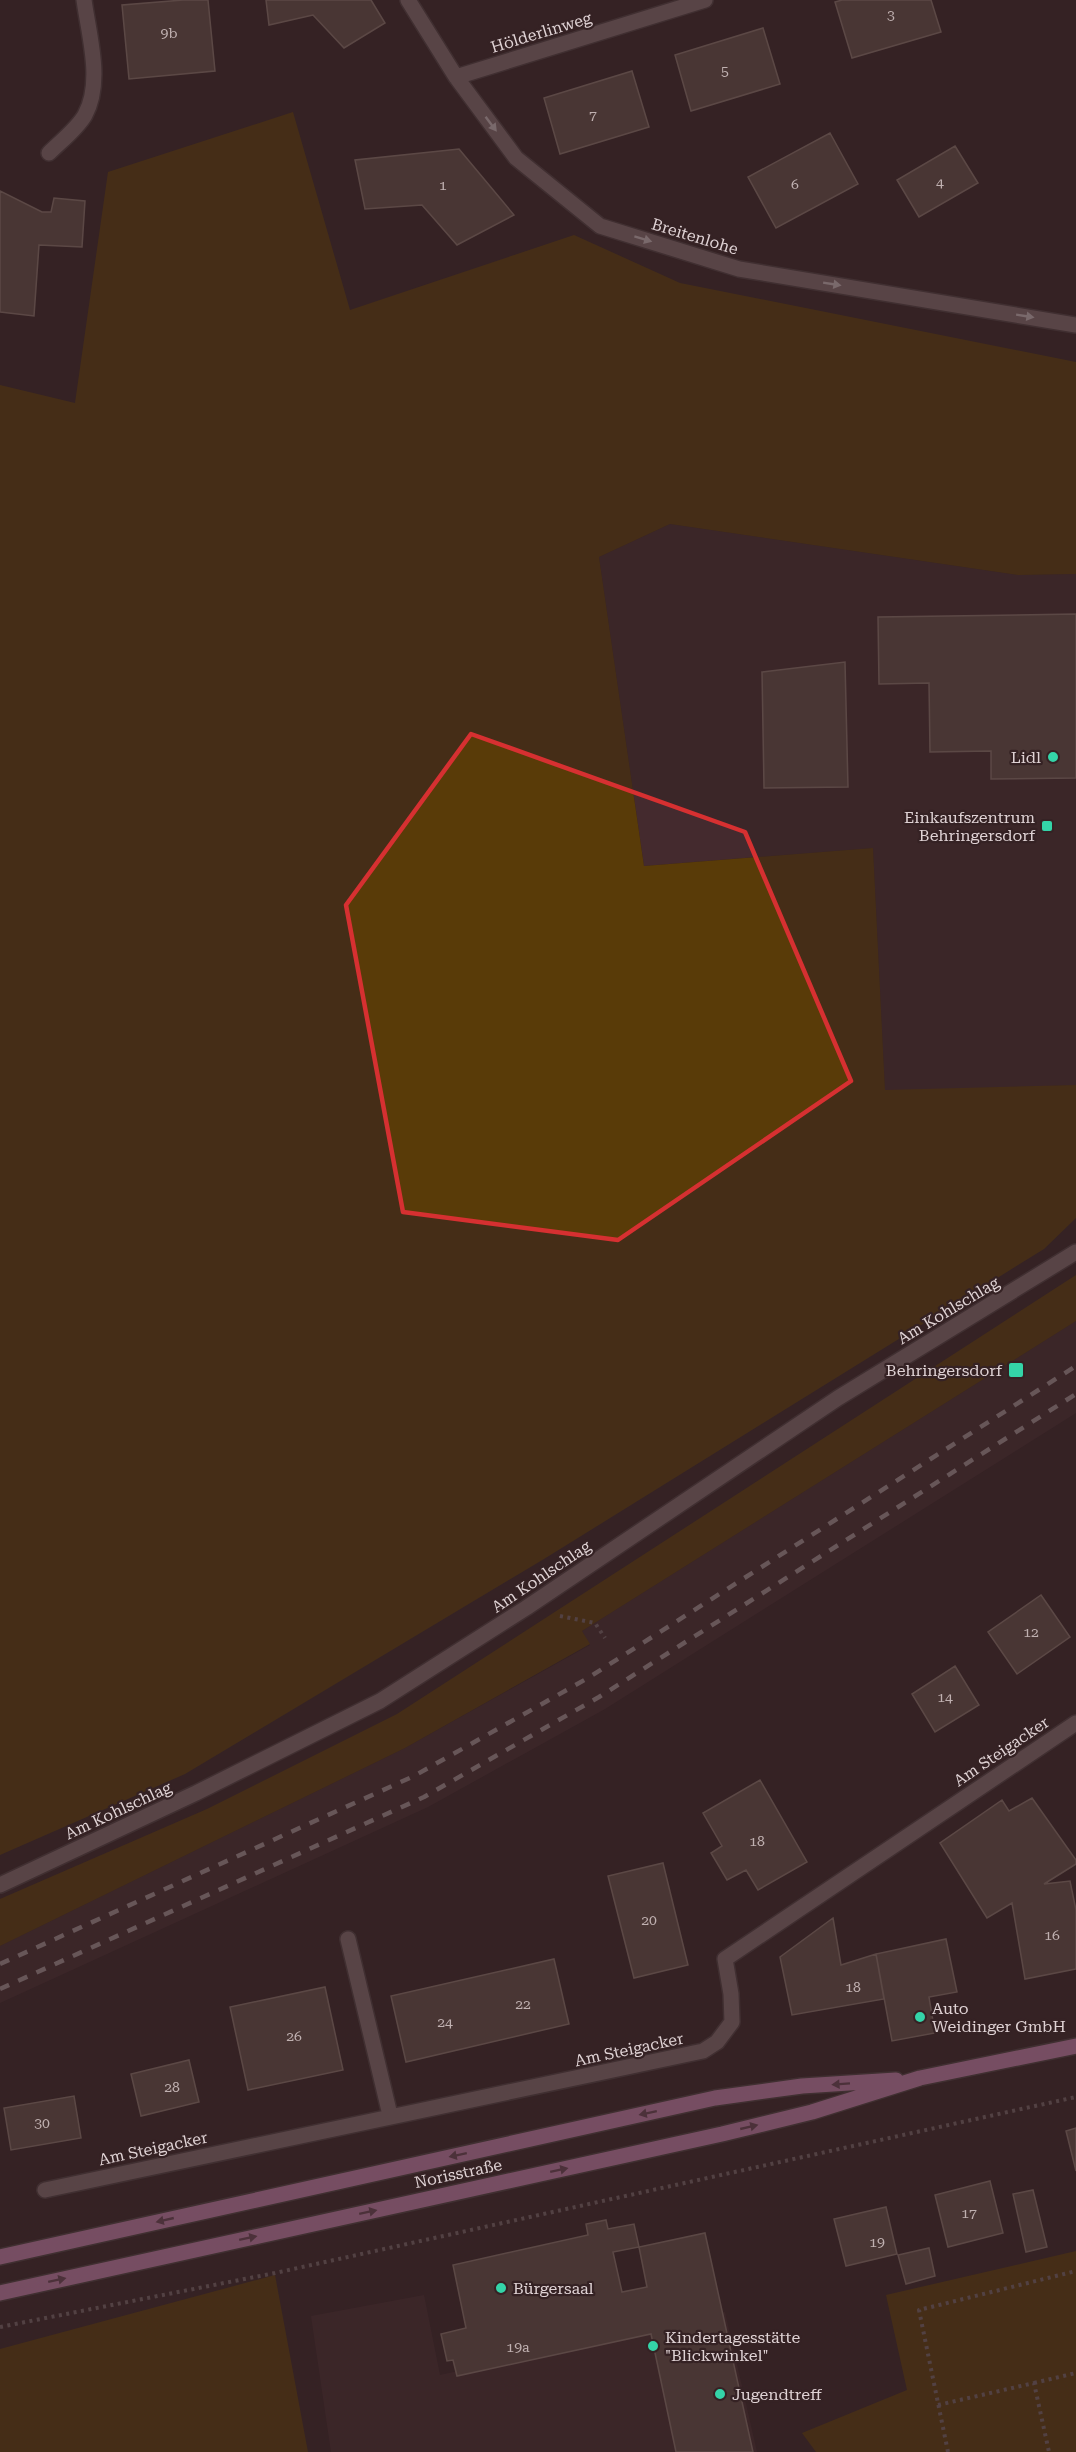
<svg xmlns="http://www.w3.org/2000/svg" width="1076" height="2452" font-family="'Roboto Serif',serif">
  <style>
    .built { fill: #442a2e }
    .green { fill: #593b08 }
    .building { fill: #634f48; stroke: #8b766e; stroke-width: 1.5 }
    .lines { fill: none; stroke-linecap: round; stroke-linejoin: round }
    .minor-casing { stroke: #4f3f41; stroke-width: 18 }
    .major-casing { stroke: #4f3f41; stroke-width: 18 }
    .path { stroke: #776769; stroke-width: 4; stroke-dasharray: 3 4.5; stroke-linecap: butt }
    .minor { stroke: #846d70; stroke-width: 15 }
    .major { stroke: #c681ad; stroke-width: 15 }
    .rail { stroke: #a49597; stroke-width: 4.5; stroke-dasharray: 10 10; stroke-linecap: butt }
    .oneway { fill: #cdbec0 }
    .oneway2 { fill: #684354 }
    .marked { fill: none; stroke: #d63031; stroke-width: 4.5; stroke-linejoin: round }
    .poi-dot { fill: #34d4a8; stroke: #352224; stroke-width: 2 }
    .labels { text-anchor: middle; stroke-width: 4.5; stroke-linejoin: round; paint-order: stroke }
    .number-label { font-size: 14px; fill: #c0b1b1 }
    .street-label { font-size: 16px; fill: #dfd2d4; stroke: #352224 }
    .poi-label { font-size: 16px; fill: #dfd2d4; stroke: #352224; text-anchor: start }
  </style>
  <rect width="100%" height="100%" fill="#352224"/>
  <path class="built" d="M670 524 1018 575 1076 574V1085L885 1091 873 848 644 866 599 557Z
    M1076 1321V1413L605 1709 428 1807 0 2003V1946L405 1748 590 1645 582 1631Z
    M424 2295 440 2375 725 2312 757 2452H331L311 2316Z"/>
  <path class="green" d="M293 112 350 310 574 235 680 283 1076 362V574L1018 575 670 524 599 557 644 866 873 848 885 1090 1076 1085V1218L1044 1249 544 1559 185 1774 0 1855V385L75 403 108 172Z
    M1076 1275V1321L582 1631 590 1644 405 1748 0 1946V1899L207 1809 397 1714Z
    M1076 2251V2452H816L802 2433 907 2390 886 2295Z
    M275 2275 308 2452H0V2349Z"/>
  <path class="building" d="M183 0H208L215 71 129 79 122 5Z
    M266 0H371L385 23 344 48 313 15 269 25Z
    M842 0H931L941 32 852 58 835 2Z
    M763 28 780 84 691 111 675 55Z
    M632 71 649 127 560 154 544 98Z
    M830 133 858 184 776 228 748 177Z
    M955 146 978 183 919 217 897 180Z
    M459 149 514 215 457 245 422 205 365 209 355 160Z
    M0 191 42 212H51L54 198 85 201 82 247 39 245 34 316 0 312Z
    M1076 614V778L991 779V751L930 752 929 683 879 684 878 617Z
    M845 662 848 787 764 788 762 672Z
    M1041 1595 1070 1637 1017 1674 988 1632Z
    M955 1666 979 1705 935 1732 912 1694Z
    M760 1780 807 1862 758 1890 746 1870 727 1880 711 1853 722 1846 703 1813Z
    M1032 1798 1076 1860V1864L1044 1884 1070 1881 1076 1910V1969L1025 1979 1012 1903 987 1918 940 1843 1002 1800 1009 1811Z
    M663 1863 688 1965 634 1978 608 1876Z
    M833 1918 841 1965 876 1954 884 1999 792 2015 780 1957Z
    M946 1939 957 1992 929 1997 935 2033 892 2041 876 1954Z
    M554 1959 569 2024 406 2062 391 1996Z
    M325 1987 343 2070 248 2090 230 2007Z
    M189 2060 199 2102 141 2116 131 2074Z
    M74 2096 81 2138 11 2150 4 2108Z
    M1076 2128V2171L1066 2131Z
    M990 2181 1003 2233 948 2247 935 2195Z
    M1033 2190 1047 2247 1026 2252 1013 2194Z
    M886 2207 897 2254 846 2266 834 2219Z
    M606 2220 608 2229 634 2224 639 2247 613 2252 622 2292 647 2287 639 2247 705 2233 753 2452H676L651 2334 457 2376 453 2360 447 2361 441 2334 466 2328 453 2265 588 2235 586 2224Z
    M929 2248 935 2276 906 2284 898 2255Z"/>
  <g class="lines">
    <g class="minor-casing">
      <path id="minor" d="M408 0 456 77 516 158 600 226 739 269 1076 325
        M456 77 705 0
        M49 153C61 141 77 129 85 115 103 82 89 36 84 0
        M0 1885 196 1793 380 1701 526 1608 838 1398 1076 1252
        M348 1939 390 2115
        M45 2190 703 2051 717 2042 732 2022 731 1994 725 1959 1076 1723"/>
    </g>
    <g class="major-casing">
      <path id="major" d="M0 2257 715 2098 802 2086 896 2080
        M0 2293 722 2134 812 2112 920 2078 1076 2046"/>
    </g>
    <path class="path" d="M560 1616 595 1623 605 1638
      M0 2327 275 2273 1076 2097
      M1034 2383 1076 2373
      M938 2405 1034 2383 1049 2452
      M948 2452 919 2310 1076 2271"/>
    <use href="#minor" class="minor"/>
    <use href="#major" class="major"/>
    <path class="rail" d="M0 1964 414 1776 588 1678 1076 1366
      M0 1989 424 1797 599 1697 1076 1394"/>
  </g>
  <defs><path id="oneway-solid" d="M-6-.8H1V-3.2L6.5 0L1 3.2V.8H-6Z" transform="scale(1.5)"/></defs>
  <g class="oneway">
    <use href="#oneway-solid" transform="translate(491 124) rotate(53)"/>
    <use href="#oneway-solid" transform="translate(643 239) rotate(17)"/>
    <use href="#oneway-solid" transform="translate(832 284) rotate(9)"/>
    <use href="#oneway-solid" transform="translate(1025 316) rotate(9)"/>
  </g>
  <g class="oneway2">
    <use href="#oneway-solid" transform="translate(841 2084) rotate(176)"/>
    <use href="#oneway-solid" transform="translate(648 2113) rotate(168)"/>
    <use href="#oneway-solid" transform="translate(749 2127) rotate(-13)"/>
    <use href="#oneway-solid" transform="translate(458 2155) rotate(168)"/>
    <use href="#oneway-solid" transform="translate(559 2170) rotate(-12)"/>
    <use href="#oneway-solid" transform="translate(368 2212) rotate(-12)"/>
    <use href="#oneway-solid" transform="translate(165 2220) rotate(167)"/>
    <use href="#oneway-solid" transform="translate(248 2238) rotate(-12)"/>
    <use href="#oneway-solid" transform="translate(57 2280) rotate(-12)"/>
  </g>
  <path d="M0 0H1076V2452H0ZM471 734 745 832 851 1081 618 1240 403 1212 346 905Z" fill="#352224" fill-opacity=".55" fill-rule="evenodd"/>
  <path class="marked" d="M471 734 745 832 851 1081 618 1240 403 1212 346 905Z"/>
  <g class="poi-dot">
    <circle cx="1053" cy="757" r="6"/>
    <rect x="1041" y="820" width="12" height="12" rx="3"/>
    <rect x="1008" y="1362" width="16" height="16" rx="3"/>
    <circle cx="920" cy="2017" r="6"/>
    <circle cx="501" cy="2288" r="6"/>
    <circle cx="653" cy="2346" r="6"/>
    <circle cx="720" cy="2394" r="6"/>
  </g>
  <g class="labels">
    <g class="number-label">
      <text x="891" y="20">3</text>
      <text x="169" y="38">9b</text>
      <text x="725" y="76">5</text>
      <text x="593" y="120">7</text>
      <text x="940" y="187">4</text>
      <text x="795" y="189">6</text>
      <text x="443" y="190">1</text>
      <text x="1031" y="1637">12</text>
      <text x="945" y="1702">14</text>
      <text x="757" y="1846">18</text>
      <text x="649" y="1925">20</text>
      <text x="1052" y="1940">16</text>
      <text x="853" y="1992">18</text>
      <text x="523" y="2009">22</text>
      <text x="445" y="2027">24</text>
      <text x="294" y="2041">26</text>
      <text x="172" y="2092">28</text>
      <text x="42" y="2128">30</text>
      <text x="969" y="2218">17</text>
      <text x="877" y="2247">19</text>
      <text x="518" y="2352">19a</text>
    </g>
    <g class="street-label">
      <text transform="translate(541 32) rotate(-17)" y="6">Hölderlinweg</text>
      <text transform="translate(695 236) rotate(17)" y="6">Breitenlohe</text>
      <text transform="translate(948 1310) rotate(-31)" y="6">Am Kohlschlag</text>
      <text transform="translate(541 1576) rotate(-34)" y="6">Am Kohlschlag</text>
      <text transform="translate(1001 1751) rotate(-34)" y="6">Am Steigacker</text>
      <text transform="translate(118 1810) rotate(-25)" y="6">Am Kohlschlag</text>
      <text transform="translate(629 2049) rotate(-12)" y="6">Am Steigacker</text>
      <text transform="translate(153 2148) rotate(-12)" y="6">Am Steigacker</text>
      <text transform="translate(458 2173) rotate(-12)" y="6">Norisstraße</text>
    </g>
    <g class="poi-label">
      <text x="1041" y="763" text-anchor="end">Lidl</text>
      <text x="1035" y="823" text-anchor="end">Einkaufszentrum<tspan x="1035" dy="18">Behringersdorf</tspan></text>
      <text x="1002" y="1376" text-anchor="end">Behringersdorf</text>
      <text x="932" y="2014">Auto<tspan x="932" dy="18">Weidinger GmbH</tspan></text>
      <text x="513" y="2294">Bürgersaal</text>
      <text x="665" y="2343">Kindertagesstätte<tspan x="665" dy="18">"Blickwinkel"</tspan></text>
      <text x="732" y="2400">Jugendtreff</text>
    </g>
  </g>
</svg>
